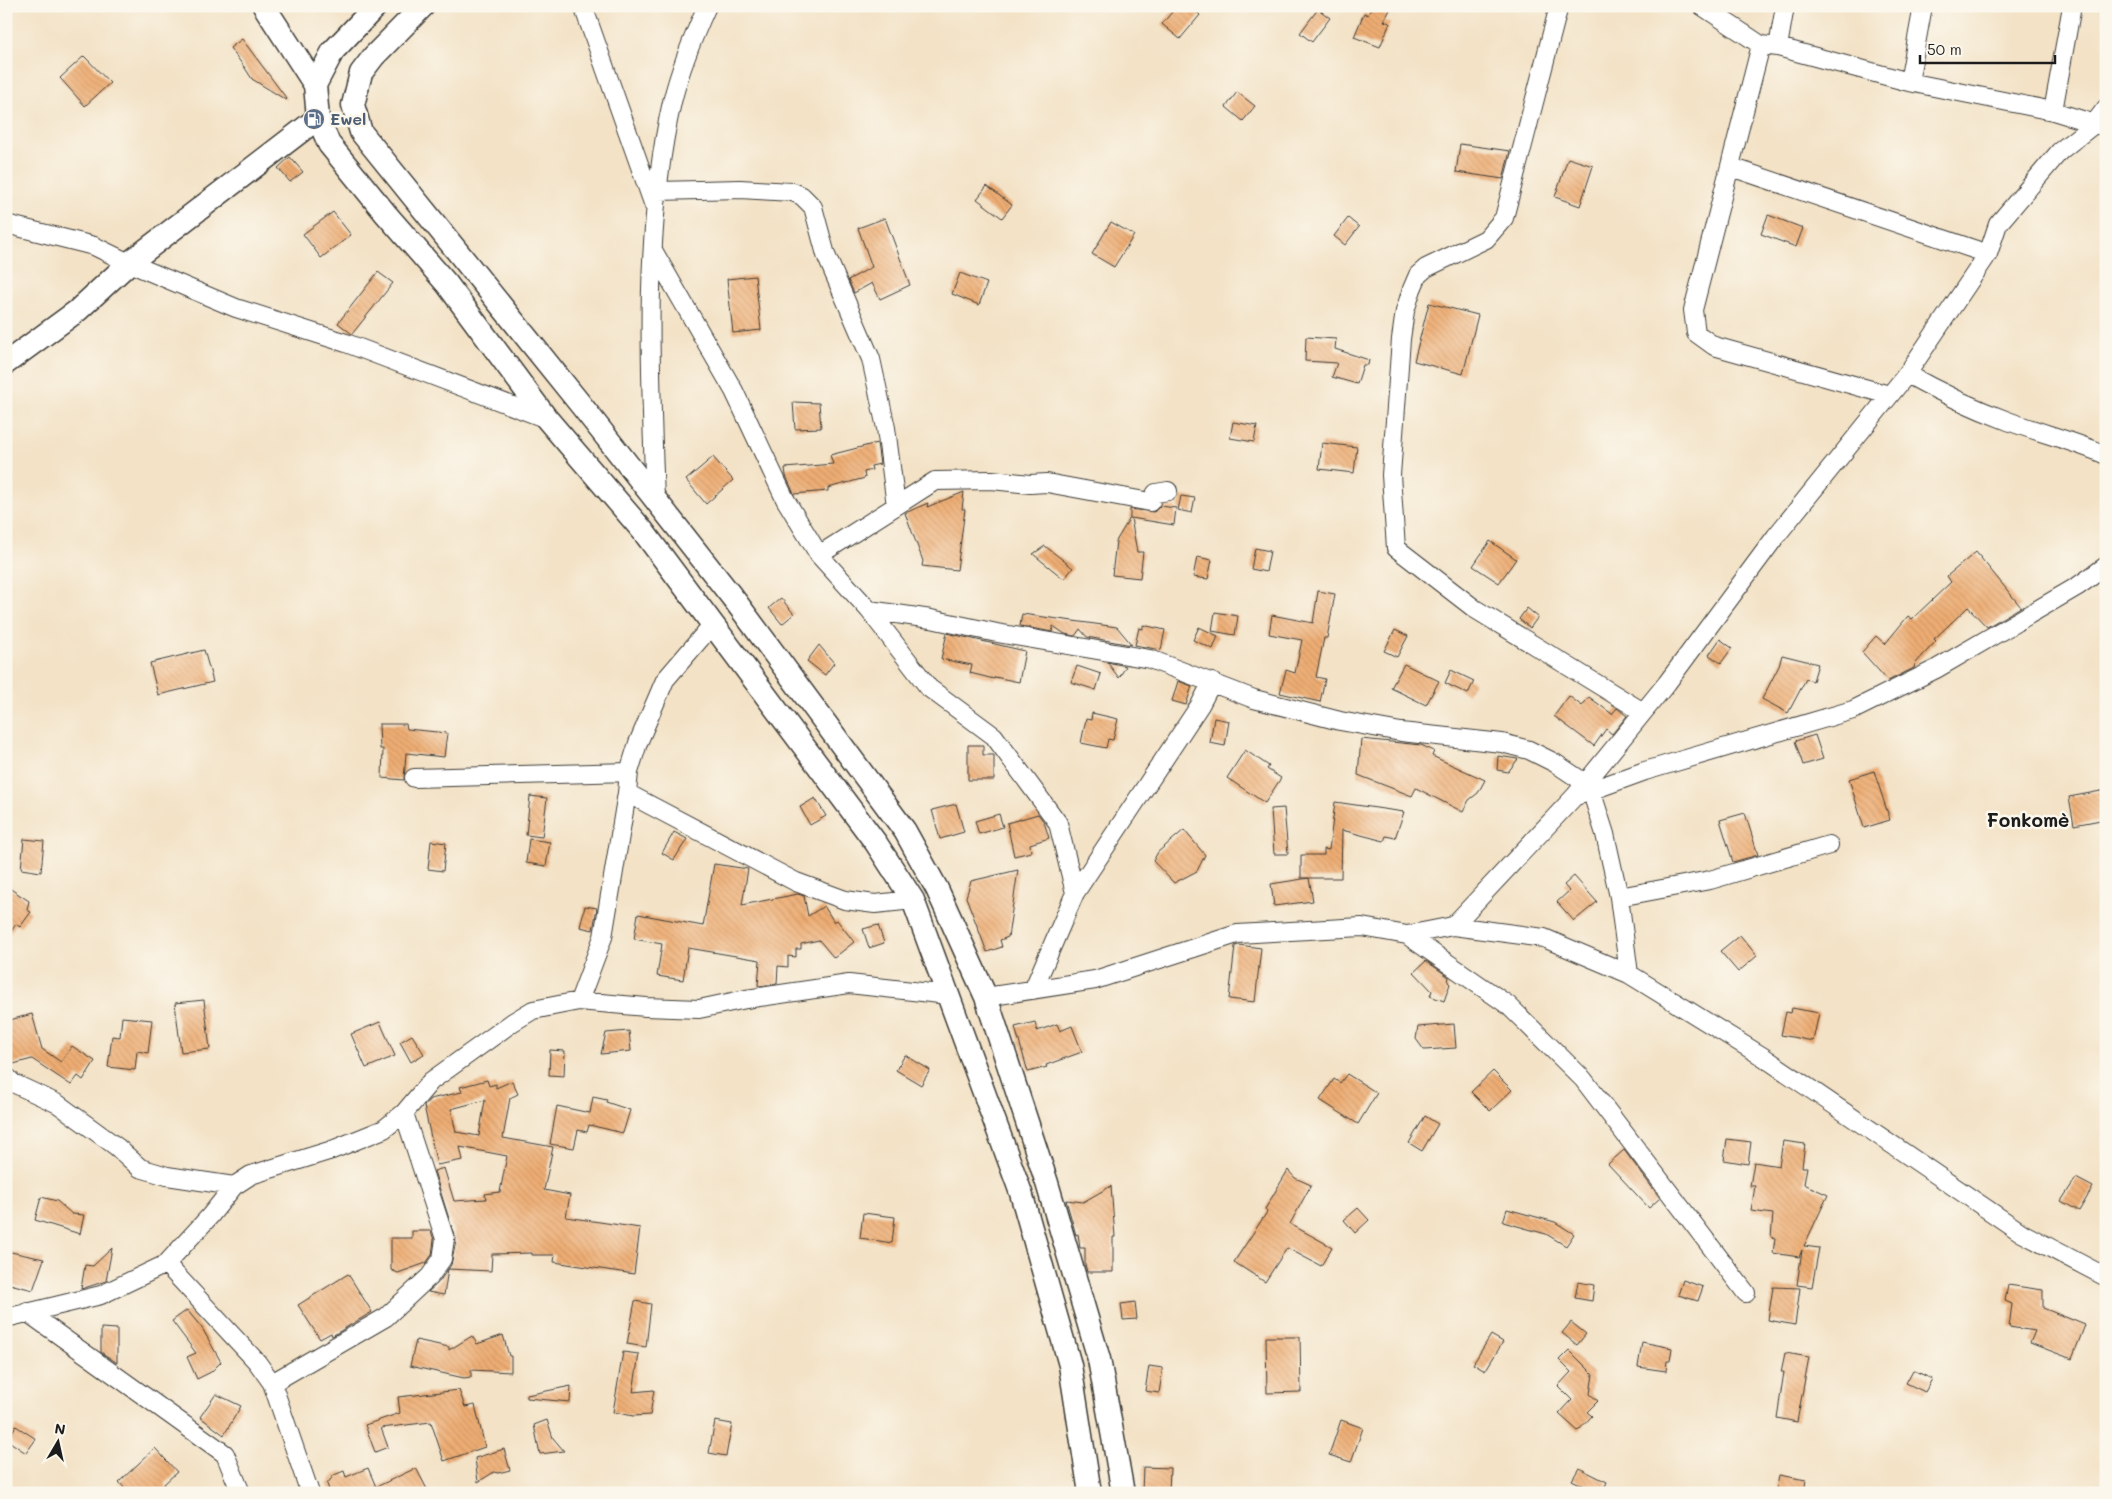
<svg xmlns="http://www.w3.org/2000/svg" width="2112" height="1499" font-family="Mali,sans-serif">
  <style>
    .building { fill: url(#building-back-hatch); fill-rule: evenodd }
    .lines { fill: none; stroke-linecap: round; stroke-linejoin: round }
    .minor-casing { stroke: #3c3a36; stroke-width: 20 }
    .tertiary-casing { stroke: #3c3a36; stroke-width: 25 }
    .minor { stroke: #fff; stroke-width: 18 }
    .tertiary { stroke: #fff; stroke-width: 22 }
    .labels { text-anchor: middle; stroke-width: 5; stroke-linejoin: round; paint-order: stroke }
    .service-label { font-size: 16px; font-weight: bold; fill: #4e5e75; stroke: #fbf7ec; text-anchor: start }
    .quarter-label { font-size: 19px; font-weight: bold; fill: #1c1c1c; stroke: #fbf7ec }
  </style>
  <defs>
    <pattern id="building-back-hatch" width="6" height="6" patternUnits="userSpaceOnUse" patternTransform="scale(1.25)"><rect width="6" height="6" fill="#eead73"/><path d="M-1 5l2 2M0 0l6 6M5-1l2 2" fill="none" stroke="#cc9463"/></pattern>
  </defs>
  <rect width="100%" height="100%" fill="#fbf7ec"/>
  <filter id="ink" filterUnits="userSpaceOnUse"><feTurbulence type="fractalNoise" baseFrequency=".02" numOctaves="2"/><feDisplacementMap in="SourceGraphic" scale="10" xChannelSelector="R" yChannelSelector="G"/><feConvolveMatrix kernelMatrix="1 2 1 2 8 2 1 2 1" color-interpolation-filters="sRGB"/></filter>
  <filter id="wash" filterUnits="userSpaceOnUse"><feTurbulence type="fractalNoise" baseFrequency=".0096" numOctaves="4" result="noise"/><feDisplacementMap in="SourceGraphic" scale="20" xChannelSelector="R" yChannelSelector="G"/><feGaussianBlur stdDeviation="1.12" result="paint"/><feColorMatrix in="noise" values="0 0 0 0 0 0 0 0 0 0 0 0 0 0 0 0 0 1.4 0 .05"/><feComposite in="paint" operator="in"/></filter>
  <g filter="url(#wash)">
    <rect width="100%" height="100%" fill="#f3e2c6"/>
    <g id="blocks">
      <path class="building" d="M1177 6H1190L1200 15 1180 39 1162 24Z
        M1372 6H1392L1384 21 1390 23 1380 47 1354 37 1364 13 1368 15Z
        M1318 9 1330 18 1312 42 1300 33Z
        M242 39 287 99 286 100 252 79 245 68 230 48Z
        M84 56 110 83 85 106 60 78Z
        M1237 92 1255 106 1243 121 1226 107Z
        M1460 144 1510 151 1503 179 1456 172Z
        M290 157 303 172 290 182 278 168Z
        M1568 158 1593 166 1580 206 1555 197Z
        M987 186 1012 205 1002 218 977 199Z
        M333 212 351 235 321 258 303 234Z
        M1768 215 1803 228 1796 247 1761 234Z
        M885 218 910 285 880 299 872 283 854 293 848 280 872 267 858 228Z
        M1348 218 1359 227 1345 245 1334 236Z
        M1111 222 1134 235 1114 267 1092 254Z
        M378 272 393 283 352 334 338 323Z
        M960 273 987 283 979 305 952 294Z
        M755 276 761 330 733 333 727 279Z
        M1429 303 1478 315 1463 374 1414 361Z
        M1306 337 1336 339 1335 349 1369 360 1368 365H1363L1357 384 1332 377 1337 363 1305 361Z
        M793 402 819 403 821 428 795 429Z
        M1233 422 1257 426 1254 442 1230 438Z
        M877 443 880 464 871 466 872 470 864 472 865 478 828 488V491L794 494 786 476 785 468 833 464 830 455Z
        M1322 443 1357 447 1354 473 1319 469Z
        M713 457 733 480 706 504 686 480Z
        M964 492 962 509H965L957 570 922 566 923 561 905 513 928 503 927 507Z
        M1181 496 1195 498 1192 513 1178 510Z
        M1160 506 1176 508 1174 525 1131 518 1137 552H1143L1140 578 1112 575 1116 541 1130 518V509L1154 512Z
        M1490 541 1516 559 1499 583 1473 566Z
        M1045 546 1073 568 1064 579 1033 554Z
        M1255 548 1270 551 1266 572 1251 569Z
        M1976 552 2021 607 1987 627 1968 607 1934 639 1936 641 1915 664 1914 668 1888 681 1862 652 1876 636 1885 644 1908 616 1912 619 1951 582 1947 576Z
        M1197 557 1212 560 1208 579 1193 577Z
        M1318 591 1335 594 1327 638H1324L1316 677 1325 679 1320 702 1280 693 1286 670 1295 673 1302 640 1269 634 1272 615 1313 623Z
        M781 598 794 614 782 624 769 608Z
        M1527 608 1538 617 1530 628 1519 619Z
        M1215 612 1238 616 1235 635 1212 631Z
        M1022 614 1117 627 1132 645 1087 637 1080 629 1075 636 1065 634 1053 626 1052 632 1020 626Z
        M1143 625 1165 630 1161 650 1135 645 1139 628 1143 629Z
        M1199 627 1218 636 1213 649 1193 640Z
        M1395 630 1408 636 1397 657 1384 651Z
        M947 633 1025 651 1019 682 995 677 994 679 970 673 972 665 941 659Z
        M1720 639 1732 648 1721 663 1709 655Z
        M819 645 834 663 825 675 807 661Z
        M204 650 213 682 158 695 150 663Z
        M1782 655 1818 664 1813 681 1806 679 1788 713 1762 699 1779 666Z
        M1107 662 1126 666 1119 678Z
        M1404 664 1439 681 1426 705 1391 688Z
        M1077 666 1101 674 1096 690 1071 682Z
        M1451 670 1474 681 1468 694 1445 683Z
        M1178 681 1192 686 1186 705 1172 701Z
        M1569 696 1582 706 1589 697 1612 714 1617 708 1627 716 1612 734 1606 729 1594 746 1554 716Z
        M1092 713 1118 719 1113 740 1108 739 1106 748 1081 743 1086 719 1091 720Z
        M1214 718 1229 721 1225 746 1210 743Z
        M379 724H406L407 729 447 733 444 757 406 753 404 780 382 778 383 749H380Z
        M1815 735 1823 759 1803 765 1795 741Z
        M1361 739 1421 745 1434 751 1432 756 1485 780 1478 793 1469 800 1463 812 1416 788 1412 796 1358 775Z
        M968 745H983V755H994V780H968Z
        M1245 750 1269 766 1267 769 1281 778 1265 803 1227 778Z
        M1498 756 1518 759 1508 772 1497 770Z
        M1874 771 1890 820 1864 828 1849 779Z
        M2106 790V819L2074 825 2069 797Z
        M530 796 547 798 542 837 526 835Z
        M815 798 826 816 810 825 800 807Z
        M1335 802 1404 812 1395 838 1386 836 1384 841 1342 830 1341 878H1301V855H1324V849L1329 850Z
        M956 804 964 832 940 839 932 810Z
        M1284 808 1288 854H1274L1271 809Z
        M1745 813 1758 855 1733 862 1720 820Z
        M999 814 1003 827 979 834 975 821Z
        M1038 814 1044 822 1049 838 1030 844 1031 852 1014 856 1007 823Z
        M1184 830 1205 855 1197 871 1174 883 1153 861 1158 852Z
        M674 832 687 839 674 860 662 853Z
        M24 839 44 841 41 872 21 869Z
        M529 839 550 842 546 866 526 863Z
        M431 841 446 843 443 871 428 869Z
        M714 864 748 869 742 905 798 894 804 896 808 916 824 906 834 922 837 920 854 942 834 958 819 940 801 944V949H796V957L788 956V967L778 966 777 984 758 986 760 960 688 948 683 980 657 976 662 944 634 939 638 914 703 926Z
        M1018 870 1008 937 1000 940 1002 947 987 952 966 897 971 881Z
        M1574 876 1597 902 1574 921 1557 902 1569 891 1564 885Z
        M1309 878 1313 901 1274 906 1271 884Z
        M6 886 29 901 27 910 31 912 20 927 16 924 6 939Z
        M585 906 597 908 593 930 580 927Z
        M878 925 884 943 869 948 863 929Z
        M1740 935 1757 956 1738 972 1720 951Z
        M1239 945 1261 948 1255 1002 1229 999 1235 946Z
        M1426 961 1449 977 1448 982 1450 984 1444 1001 1430 996 1432 991 1414 972Z
        M204 1000 210 1049 181 1052 175 1003Z
        M1792 1008 1819 1013 1813 1041 1781 1035 1786 1012 1791 1013Z
        M32 1014 42 1049 61 1062 72 1046 95 1061 83 1080 78 1076 71 1085 32 1059 6 1066V1021Z
        M122 1017 152 1020 148 1053 137 1051 135 1070 108 1067 112 1036 120 1037Z
        M380 1022 395 1056 366 1068 351 1034Z
        M1035 1022 1037 1031 1057 1024 1060 1031 1072 1026 1082 1052 1046 1065 1047 1067 1028 1072 1015 1027Z
        M1454 1024 1456 1048 1424 1050 1416 1039 1418 1027Z
        M629 1031 631 1051 601 1054 606 1033Z
        M412 1035 424 1054 411 1062 400 1042Z
        M550 1050 565 1051 564 1076 549 1075Z
        M905 1055 930 1070 921 1085 896 1070Z
        M1493 1071 1512 1090 1490 1111 1471 1092Z
        M1347 1074 1377 1093 1358 1124 1320 1100 1334 1079 1340 1083Z
        M487 1080 489 1086 496 1084V1088L512 1081 518 1094 510 1098 503 1138 553 1147 544 1190 570 1195 566 1217 640 1228 634 1274 554 1262 555 1255H532V1253L492 1254 491 1271 448 1269 444 1295 428 1292 439 1282 451 1265 456 1241 434 1171 444 1168 454 1201 486 1199 485 1194 500 1192 507 1156 460 1147 463 1160 437 1165 424 1106 430 1099 462 1092 460 1087ZM485 1100 479 1136 456 1132 451 1109Z
        M593 1097 607 1100 606 1102 630 1110 623 1133 589 1125 587 1132 578 1130 574 1148 550 1144 557 1106 590 1113Z
        M1425 1116 1438 1124 1422 1151 1409 1143Z
        M1727 1139 1751 1142 1748 1164 1724 1160Z
        M1783 1141 1805 1144 1802 1167H1807L1804 1184 1828 1195 1804 1246 1819 1248 1812 1287 1797 1285 1802 1250 1799 1257 1773 1253 1775 1238 1771 1237 1773 1214 1751 1211 1755 1186H1750L1754 1162 1779 1166Z
        M1624 1150 1660 1198 1649 1208 1608 1164Z
        M1288 1170 1295 1178 1311 1185 1290 1224 1332 1247 1321 1266 1287 1248 1265 1282 1234 1262 1267 1212 1265 1209Z
        M2076 1178 2093 1187 2079 1211 2061 1201Z
        M1111 1186 1115 1237H1113V1272H1087L1085 1264V1248H1080L1078 1234 1076 1235 1066 1200 1083 1202Z
        M41 1197 57 1201 72 1214 84 1215 80 1234 35 1220Z
        M1358 1208 1369 1220 1355 1233 1344 1220Z
        M1507 1209 1555 1222 1574 1234 1566 1246 1546 1234 1503 1222Z
        M863 1213 895 1217 892 1243 860 1238Z
        M412 1231H431L434 1240 432 1255 426 1263 398 1273 391 1270V1238H412Z
        M112 1248 106 1281 81 1289 85 1265 93 1266Z
        M6 1251 44 1259 33 1290 6 1283Z
        M348 1274 372 1312 332 1336 331 1333 320 1339 298 1305Z
        M1683 1280 1703 1287 1698 1301 1678 1295Z
        M1578 1282 1594 1285 1592 1301 1575 1298Z
        M2008 1285 2043 1290V1308L2085 1325 2072 1359 2030 1343 2035 1331 2009 1327 2012 1304 2005 1301Z
        M1773 1287 1800 1288 1795 1325 1768 1320Z
        M635 1301 651 1304 646 1347 627 1344Z
        M1135 1302 1137 1319 1123 1320 1121 1304Z
        M187 1310 202 1328 221 1362 211 1372 197 1379 187 1357 196 1353 172 1321Z
        M1571 1322 1586 1334 1577 1345 1562 1333Z
        M101 1328 117 1329V1363L101 1352Z
        M503 1335 509 1356H511V1372L471 1370V1377L464 1378 410 1366 416 1340 449 1347V1350L472 1336 477 1344Z
        M1491 1335 1503 1342 1485 1371 1473 1364Z
        M1266 1337H1300L1301 1392 1267 1393Z
        M1642 1342 1672 1348 1670 1361H1667L1666 1371 1638 1367Z
        M1569 1350 1593 1374 1590 1394 1598 1401 1587 1412 1592 1416 1578 1431 1559 1414 1572 1400 1558 1386 1571 1372 1559 1360Z
        M623 1352 639 1354 633 1392 654 1390 650 1415 633 1416 613 1412Z
        M1785 1353 1809 1357 1797 1422 1777 1418 1784 1372H1781Z
        M1149 1366 1163 1368 1159 1393 1145 1391Z
        M1913 1370 1932 1379 1925 1392 1906 1383Z
        M571 1386 570 1402 527 1398V1395Z
        M459 1390 465 1407 475 1405 485 1447 444 1461 431 1422 381 1428 388 1447 375 1452 365 1425 400 1413 398 1397Z
        M216 1394 241 1406 224 1435 200 1417Z
        M547 1420 553 1438 564 1451 540 1454 534 1425Z
        M1341 1420 1363 1428 1351 1462 1329 1455Z
        M715 1421 732 1424 726 1456 709 1453Z
        M16 1426 36 1439 26 1453 7 1440Z
        M155 1448 177 1472 164 1484 170 1493H129L119 1482Z
        M504 1449 510 1470 498 1473 494 1472 478 1482 475 1458Z
        M1143 1467 1170 1468 1169 1493H1142Z
        M368 1468 376 1487 416 1468 429 1493H330L327 1484 334 1475 344 1471 346 1477Z
        M1579 1468 1607 1482 1602 1493H1583L1586 1487 1572 1480Z
        M1779 1475 1806 1480 1804 1493H1776Z"/>
    </g>
  </g>
  <g filter="url(#ink)">
    <use href="#blocks" fill-opacity="0" stroke="#3c3a36" stroke-width="1"/>
    <g class="lines">
      <g class="minor-casing">
        <path id="minor" d="M583 6 654 206
          M1559 6 1504 218 1486 239 1426 268 1418 275 1412 289 1405 311 1401 339 1391 475 1396 548 1475 609 1643 712
          M1702 6 1761 45 1778 47 1909 82 2053 111 2102 126
          M1761 45 1693 310 1696 333 1714 346 1889 395
          M1778 47 1785 6
          M1909 82 1923 6
          M2053 111 2072 6
          M1731 167 1988 254
          M658 191 740 189 793 192 802 196 813 207 826 255 871 359 886 428 896 506
          M6 224 94 246 129 263 236 308 346 343 547 419
          M654 252 734 391 785 499 819 555 869 610 929 688 994 736 1058 823 1075 893
          M1907 374C1939 392 1973 408 2008 421 2040 433 2074 441 2106 455
          M655 499C650 370 643 229 672 102 680 69 693 37 707 6
          M819 555 935 481 992 480 1030 484 1047 483 1150 502 1156 493 1168 491
          M869 610 931 619 997 633 1150 659 1254 699 1340 721 1401 732 1502 743 1529 750 1555 763 1585 783
          M414 778 629 772
          M1591 790 1605 834 1619 897 1629 974
          M627 793 796 882 845 900 875 904 913 900
          M1576 796 1645 771 1853 710 1936 669 2078 586 2106 566
          M1619 897 1710 880 1829 845
          M1453 926 1575 796 1667 683 1776 536 1907 374 1988 254 1998 224 2060 151 2093 125 2106 108
          M1407 935 1508 1005 1583 1079 1746 1293
          M1033 990 1075 893 1200 705 1212 682
          M986 997 1095 980 1237 934 1362 927 1407 935 1453 926 1544 938 1629 974 1765 1058 2022 1233 2106 1277
          M579 1001 603 937 627 793 629 772 638 743 665 680 712 625
          M6 1076 13 1083 58 1104 117 1147 140 1168 167 1176 234 1186
          M166 1264 257 1362 272 1383 310 1493
          M27 1312 225 1454 241 1493
          M6 1318 101 1295 166 1264 210 1216 234 1186 251 1175 332 1150 384 1129 404 1113 431 1081 513 1022 533 1010 579 1001 646 1007 699 1009 746 999 849 984 949 995
          M272 1383 386 1317 430 1276 442 1259 445 1239 404 1113"/>
      </g>
      <g class="tertiary-casing">
        <path id="tertiary" d="M264 6 315 85
          M376 6 333 51 315 85 318 118 329 144 386 214 447 284 547 419 643 531 876 843 913 900 1021 1193 1070 1365 1090 1493
          M423 6 374 56 361 73 353 105 361 132 581 405 736 602 905 831 937 889 986 997 1047 1183 1099 1359 1123 1493
          M6 363 77 311 129 263 318 118"/>
      </g>
      <use href="#minor" class="minor"/>
      <use href="#tertiary" class="tertiary"/>
    </g>
  </g>
  <defs>
    <g id="fuel-disc" transform="scale(1.125)"><circle r="9.5" fill="#5c6f8a" stroke="#fbf7ec"/><path d="M-5.5-6h7V0h2V4h1.3V-2.5L3-4.5l.8-.8L6-3V5H2.5V1h-1V6h-7ZM-4.2-4.7v3.2H.2V-4.7Z" fill="#fff"/></g>
  </defs>
  <g fill-rule="evenodd">
    <use href="#fuel-disc" x="314" y="119"/>
  </g>
  <g class="labels">
    <g class="service-label">
      <text x="330" y="125">Ewel</text>
    </g>
    <g class="quarter-label">
      <text x="2028" y="827">Fonkomè</text>
    </g>
  </g>
  <rect width="2112" height="1499" fill="none" stroke="#fbf7ec" stroke-width="25"/>
  <g transform="translate(58 1442) rotate(9)" stroke="#fbf7ec" stroke-width="4" paint-order="stroke">
  <path d="M0-4L9 19L0 12L-9 19Z" fill="#1c1c1c"/>
  <text y="-8" font-size="14" font-weight="bold" text-anchor="middle" fill="#1c1c1c">N</text>
  </g>
  <path d="M1920 55v8h135v-8" fill="none" stroke="#1c1c1c" stroke-width="2.5"/>
  <text x="1927" y="55" font-size="15" fill="#1c1c1c" stroke="#fbf7ec" stroke-width="4" paint-order="stroke">50 m</text>
</svg>
